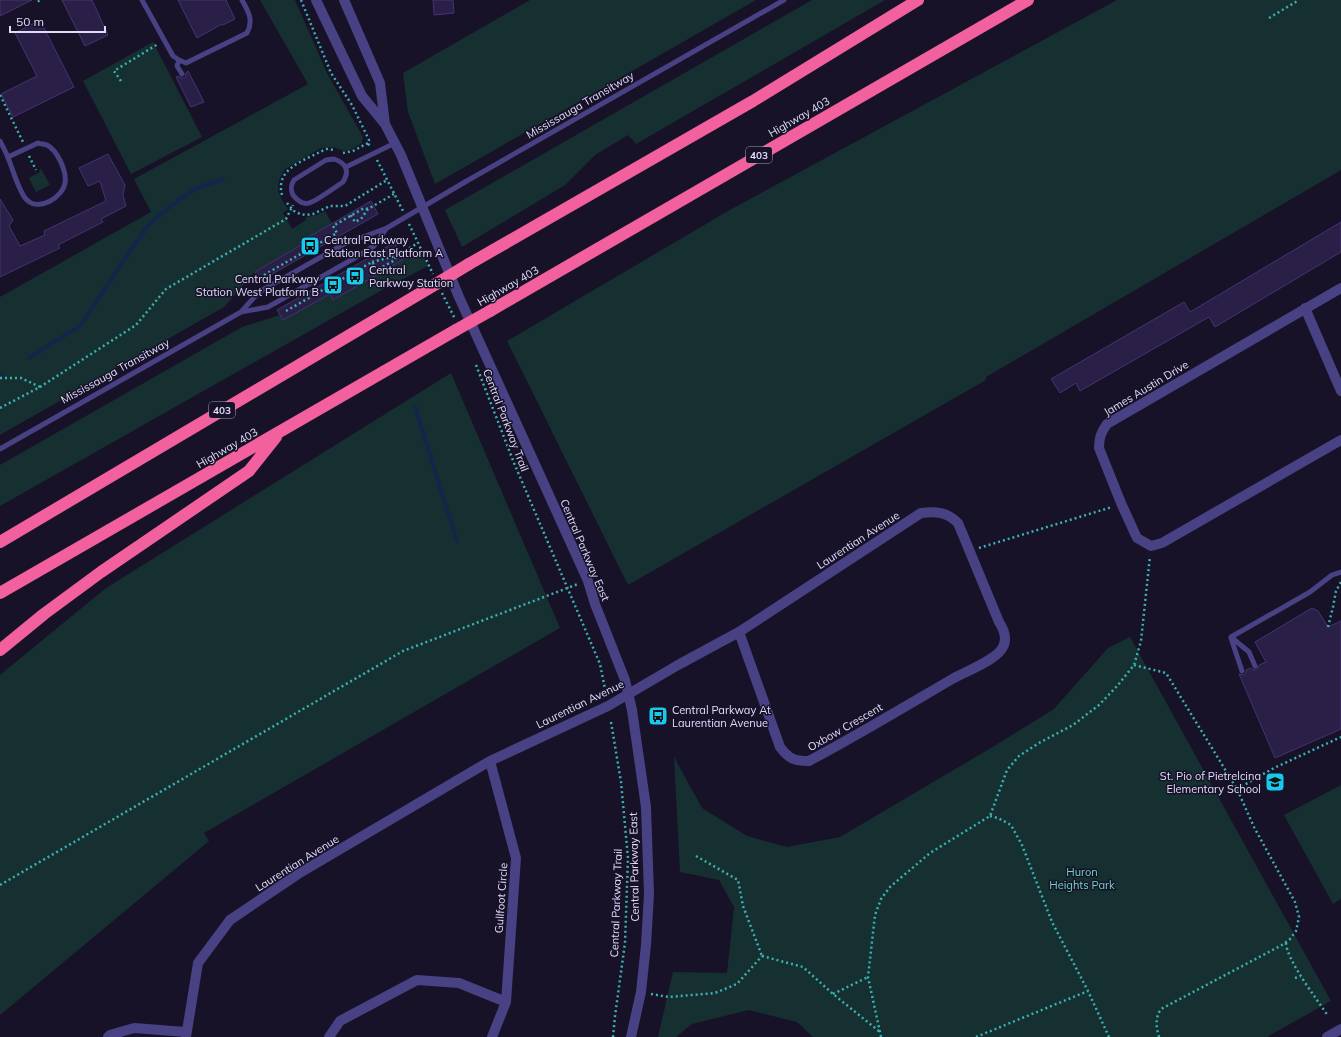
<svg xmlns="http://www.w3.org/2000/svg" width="1341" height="1037" font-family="Mulish,sans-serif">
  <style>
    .green { fill: #163031 }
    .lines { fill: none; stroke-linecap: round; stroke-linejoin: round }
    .stream { stroke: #13254b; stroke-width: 4 }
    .building { fill: #2a2047; stroke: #443471 }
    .path { stroke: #3ab1b2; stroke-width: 2.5; stroke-dasharray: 2 3; stroke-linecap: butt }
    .service { stroke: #484183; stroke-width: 5 }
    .minor { stroke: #484183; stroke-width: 10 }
    .tertiary { stroke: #484183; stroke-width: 10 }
    .motorway { stroke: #f2609d; stroke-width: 12 }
    .service-bridge { stroke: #484183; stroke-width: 5 }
    .motorway-bridge { stroke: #f2609d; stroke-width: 12 }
    .labels { text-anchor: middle; stroke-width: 3; stroke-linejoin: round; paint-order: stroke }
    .shield { fill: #171228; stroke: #a49fbc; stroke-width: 1 }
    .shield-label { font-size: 10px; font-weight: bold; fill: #e1dcfc }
    .street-label { font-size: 11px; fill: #e1dcfc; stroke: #171228 }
    .poi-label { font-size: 11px; fill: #e1dcfc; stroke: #171228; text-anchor: start }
    .park-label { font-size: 11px; fill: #6cd8c4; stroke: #171228 }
  </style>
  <rect width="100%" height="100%" fill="#171228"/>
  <path class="green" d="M260 0H295L328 75 363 137 362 143 352 149 344 151 333 147 321 148 285 169 279 180 278 191 282 200 288 209 283 213 292 229 306 220V217L317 215 325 211 332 223 300 242 301 245 255 272 224 307 0 435V297L151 212 134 179 308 84Z
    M530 0H756L435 184 408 112 403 73Z
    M812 0H885L636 144 628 135 595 155 565 185 462 247 445 210Z
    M1117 0H1341V170L986 377V380L628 585 507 341 728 211Z
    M153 42 202 137 131 174 83 81Z
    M41 169 50 185 36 192 29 178 40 172 39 170Z
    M418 254 423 256 428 266 382 290 0 506V465L242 327 280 315 283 320 330 294 333 300 410 255Z
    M451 373 560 628 204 833 209 841 0 1015V675L106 588Z
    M1130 637 1331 1001 1267 1037H813L797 1022 749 1010 692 1024 676 1037H658L673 972 727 973 734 907 719 880 680 872 674 757 702 808 747 836 787 847 840 837 996 745 1054 709 1108 648Z
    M1341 785V899L1333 904 1284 815Z"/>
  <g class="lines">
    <path class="stream" d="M29 358 81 325 128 254 150 223 172 205 195 189 223 179
      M0 375H1
      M415 407 457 541"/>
  </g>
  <path class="building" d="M0 0H32L0 16Z
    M62 0H92L108 35 85 46Z
    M178 0H226L235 19 223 25 222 24 197 38Z
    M433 0H453L454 13 434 15Z
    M40 20 74 87 13 117 1 94 37 76 15 33Z
    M188 71 204 102 191 107 176 77 179 76 180 78H184L186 76V73Z
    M108 154 125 185 123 195 126 206 101 219 103 222 58 245 60 248 0 277V199L13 220 9 226 20 246 45 235 44 231 106 201 100 181 88 186 79 168Z
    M371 201 378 214 260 281 255 272 301 245 300 242Z
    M1341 222V252L1215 327 1209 317 1080 391 1076 383 1060 393 1051 379 1184 302 1190 312Z
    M394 242 404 259 333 300 330 294 283 320 277 310 377 253Z
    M1312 608 1318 611 1328 627 1341 621V729L1275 758 1239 674 1244 675 1246 672V670L1251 668 1254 670 1257 669 1259 665 1266 662 1255 642Z"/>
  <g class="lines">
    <path class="path" d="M38 0 39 1 41 0
      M301 0 331 73 352 105 369 140 368 143 370 147
      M1269 18 1299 0
      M121 81 114 71 158 44
      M0 95 23 142
      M343 153 353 151 368 143
      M29 156 36 170
      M377 160 403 211
      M282 195C275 169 303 161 322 151L327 149 334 150
      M287 203 294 211 300 214 306 215 313 214 330 206H345L387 180
      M351 215 355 222 361 219 368 209 394 194
      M409 224 433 274
      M372 262 396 256 418 243
      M264 275 337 233 333 226 364 208 368 209
      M442 293 455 319
      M286 311 372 262 377 270 395 260 396 256
      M476 365 514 463 600 664 606 694
      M0 378H21L40 387
      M0 408 40 387 136 325 166 289 286 219 293 205
      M979 548 1112 507
      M1328 627 1333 607 1336 591 1341 582
      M1134 665 1166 673 1237 789 1254 827 1295 902 1299 917 1296 931 1290 939 1282 945 1161 1009C1155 1018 1156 1026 1159 1037
      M611 722 621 782 628 858 625 943 615 1016 613 1037
      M1237 789 1274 768 1341 737
      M990 816 998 818 1011 825 1022 845 1052 922 1088 991 1109 1037
      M696 856 738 880 743 906 762 956
      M0 885 403 651 578 584
      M1286 943C1287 961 1317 999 1328 1016
      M762 956 803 967 833 994 880 1032
      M1295 978 1301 976
      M651 994 669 997 715 993 737 984 762 956
      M833 994 868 977
      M881 1037 868 977 875 915 881 899 890 887 930 853 990 816 1007 770 1019 756 1039 743 1073 725 1099 705 1118 685 1134 665 1141 641 1150 556
      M976 1037 1088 991"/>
    <path class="service" d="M142 0 173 56 179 60 186 63 247 33C254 20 248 11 242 0
      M179 60 177 66 182 74
      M0 141C3 147 6 152 8 158 13 169 19 193 27 200 39 212 63 197 65 183 67 171 57 150 47 145 44 144 40 144 38 143L8 157
      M334 159C346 163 350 171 343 182 335 187 317 201 309 203 303 205 297 200 293 195 290 189 291 185 294 180L326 160Z
      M346 167 395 143
      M465 182 784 0
      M241 312 268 307 353 259 374 246 386 229
      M0 449 241 312 259 292 344 244 387 228
      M1231 637 1310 592 1332 575 1341 572
      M1231 637 1249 652 1255 666
      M1231 638 1242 671"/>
    <path class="minor" d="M1341 288 1107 424C1101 432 1099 438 1099 448L1121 503 1137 538 1151 546 1162 543 1341 440
      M1305 308 1341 391
      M490 761 516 858 506 1002 492 1037
      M108 1037 110 1035 134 1028 186 1032
      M186 1037 198 963 230 920 298 874 490 761 608 706 678 665 739 632 921 513C936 511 947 512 958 523L999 622C1005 631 1008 641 1001 650 993 661 967 671 954 678 906 706 858 735 809 761 794 761 789 759 780 747L739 632
      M329 1037 340 1021 417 980 459 983 506 1002
      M1327 1037 1341 1029"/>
    <path class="tertiary" d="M316 0 362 96 385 124 401 155 459 297 588 581 595 604 625 680 632 710 646 807 649 894 646 945 641 992 631 1037
      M344 0 380 83 385 124"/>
    <path class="motorway" d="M469 264 753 101 918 0
      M490 311 1028 0
      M0 542 436 284
      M0 593 456 330
      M0 650 44 614 101 572 249 471 276 437"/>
    <path class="service-bridge" d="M387 228 465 182"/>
    <path class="motorway-bridge" d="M436 284 469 264
      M456 330 490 311"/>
  </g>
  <defs>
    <g id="bus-square" transform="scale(1)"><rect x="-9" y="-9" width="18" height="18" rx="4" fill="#17caed" stroke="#171228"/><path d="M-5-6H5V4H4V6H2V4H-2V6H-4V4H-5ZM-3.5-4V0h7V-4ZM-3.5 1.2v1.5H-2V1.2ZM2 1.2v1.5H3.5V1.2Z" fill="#111"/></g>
    <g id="school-square" transform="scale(1)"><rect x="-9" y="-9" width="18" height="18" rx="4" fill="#17caed" stroke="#171228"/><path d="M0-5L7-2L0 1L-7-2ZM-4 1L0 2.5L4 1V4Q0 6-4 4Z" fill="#111"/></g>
  </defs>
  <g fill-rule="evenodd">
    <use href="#bus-square" x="310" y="246"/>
    <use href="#bus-square" x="355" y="276"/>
    <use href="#bus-square" x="333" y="285"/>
    <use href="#bus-square" x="658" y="716"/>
    <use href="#school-square" x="1275" y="782"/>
  </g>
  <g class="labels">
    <g class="shield">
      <rect x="746" y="147" width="26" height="16" rx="3"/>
      <rect x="209" y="402" width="26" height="16" rx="3"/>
    </g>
    <g class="shield-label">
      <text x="759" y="159">403</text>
      <text x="222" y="414">403</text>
    </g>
    <g class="street-label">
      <text transform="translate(580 105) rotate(-30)" y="4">Mississauga Transitway</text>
      <text transform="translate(799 117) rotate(-30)" y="4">Highway 403</text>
      <text transform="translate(508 286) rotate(-30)" y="4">Highway 403</text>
      <text transform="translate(115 371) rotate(-29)" y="4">Mississauga Transitway</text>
      <text transform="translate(1146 388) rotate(-31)" y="4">James Austin Drive</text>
      <text transform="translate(506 420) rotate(69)" y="4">Central Parkway Trail</text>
      <text transform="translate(227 448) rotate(-30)" y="4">Highway 403</text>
      <text transform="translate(858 540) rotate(-33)" y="4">Laurentian Avenue</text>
      <text transform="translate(585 550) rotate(67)" y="4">Central Parkway East</text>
      <text transform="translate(580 704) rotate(-26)" y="4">Laurentian Avenue</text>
      <text transform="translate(845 727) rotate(-30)" y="4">Oxbow Crescent</text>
      <text transform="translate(297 863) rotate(-32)" y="4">Laurentian Avenue</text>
      <text transform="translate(634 867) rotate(-91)" y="4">Central Parkway East</text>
      <text transform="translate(501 898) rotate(-86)" y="4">Gullfoot Circle</text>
      <text transform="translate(616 903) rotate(-88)" y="4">Central Parkway Trail</text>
    </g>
    <g class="poi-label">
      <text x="324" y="244">Central Parkway<tspan x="324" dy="13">Station East Platform A</tspan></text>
      <text x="369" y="274">Central<tspan x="369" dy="13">Parkway Station</tspan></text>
      <text x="319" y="283" text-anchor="end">Central Parkway<tspan x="319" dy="13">Station West Platform B</tspan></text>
      <text x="672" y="714">Central Parkway At<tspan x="672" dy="13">Laurentian Avenue</tspan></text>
      <text x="1261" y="780" text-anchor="end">St. Pio of Pietrelcina<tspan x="1261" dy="13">Elementary School</tspan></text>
    </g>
    <g class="park-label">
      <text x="1082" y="876">Huron<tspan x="1082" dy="13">Heights Park</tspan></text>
    </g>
  </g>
  <path d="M10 26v6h95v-6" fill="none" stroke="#e1dcfc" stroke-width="2"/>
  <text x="16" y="26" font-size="12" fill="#e1dcfc" stroke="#171228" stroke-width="3" paint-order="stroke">50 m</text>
</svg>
